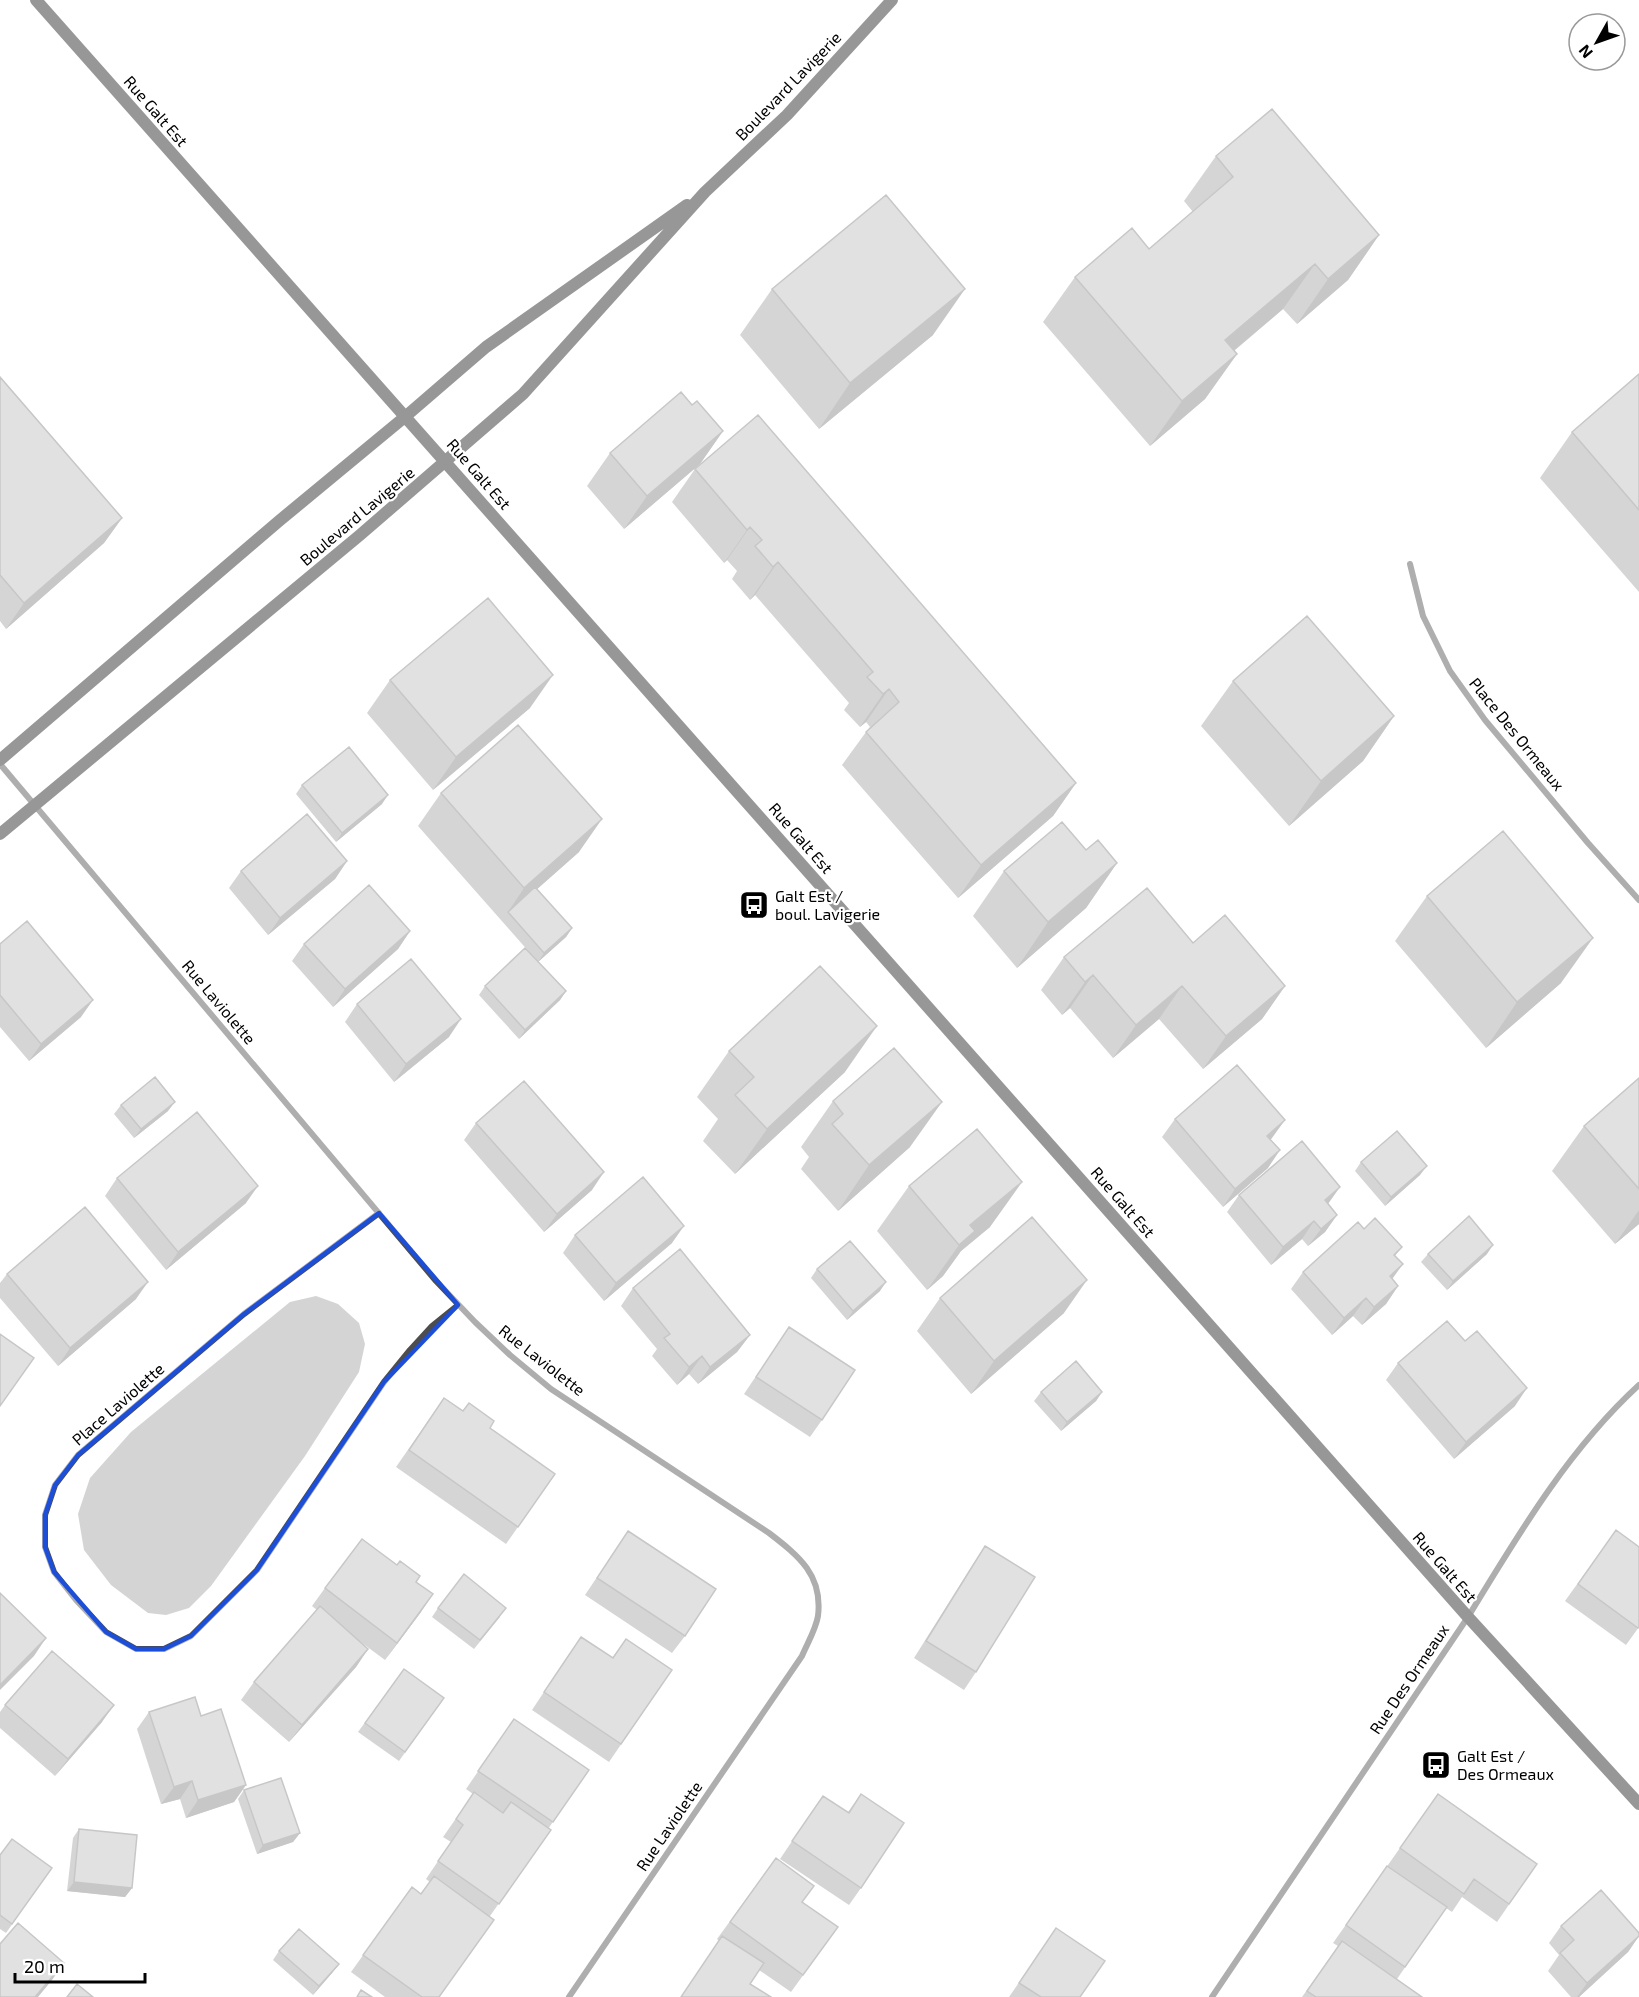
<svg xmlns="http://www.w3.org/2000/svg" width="1639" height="1997" font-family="'Exo 2',sans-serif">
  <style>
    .green { fill: #d4d4d4 }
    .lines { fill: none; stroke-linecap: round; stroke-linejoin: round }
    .street { stroke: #4d4d4d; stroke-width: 6 }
    .secondary { stroke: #1a1a1a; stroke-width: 12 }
    .wall { fill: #a3a3a3 }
    .shaded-wall { fill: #848484 }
    .building { fill: #bdbdbd; stroke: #848484; stroke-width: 1.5 }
    .marked { fill: none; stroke: #1d4ed8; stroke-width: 4.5; stroke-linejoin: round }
    .labels { text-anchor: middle; stroke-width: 4.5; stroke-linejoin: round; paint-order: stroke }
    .street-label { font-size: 16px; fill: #000; stroke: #fff }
    .poi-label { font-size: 16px; fill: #000; stroke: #fff; text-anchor: start }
  </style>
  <rect width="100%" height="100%" fill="#fff"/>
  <path class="green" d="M316 1296 338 1304 359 1323 365 1344 359 1372 305 1456 211 1586 189 1608 166 1615 148 1613 111 1585 84 1550 78 1514 90 1478 131 1432 290 1302Z"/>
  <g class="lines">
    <path class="street" d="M1410 564 1423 616 1450 671 1485 720 1588 843 1639 900
      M0 764 436 1281 475 1322 510 1355 551 1389 769 1533C799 1556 823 1575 818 1616 816 1629 807 1644 802 1656L569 1997
      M379 1213 244 1314 78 1455 55 1485 45 1515V1547L54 1572 76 1600 106 1632 136 1649H164L191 1636 257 1570 384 1382 410 1350 432 1326 458 1305
      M1212 1997 1468 1617C1518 1535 1568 1450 1639 1385"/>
    <path class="secondary" d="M36 0 1468 1617 1639 1804
      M0 760 279 521 406 416 486 347 687 205
      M0 834 360 535 523 394 705 192 787 115 892 0"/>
  </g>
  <path class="wall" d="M1216 156 1379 235 1348 280 1297 324 1283 309 1234 351 1237 354 1205 399 1150 446 1043 322 1075 277 1149 249 1193 212 1184 201Z
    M772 289 933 335 819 429 740 335Z
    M1639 374V592L1540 478 1572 432Z
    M0 377 122 518 104 543 6 629 0 621Z
    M692 405 723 431 700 464 624 529 587 486 610 453Z
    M695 469 1076 783 1053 816 958 898 842 765 866 732 870 727 866 722 860 727 844 710 849 703 755 595 750 600 732 579 737 571 727 560 724 563 672 502Z
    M390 680 530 708 433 790 367 713Z
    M1233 681 1394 716 1363 761 1289 826 1201 726Z
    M302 785 382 804 336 842 296 794Z
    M441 793 579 852 537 889 572 928 566 937 538 962 418 826Z
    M1086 850 1117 863 1086 908 1017 968 973 916 1004 871Z
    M347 861 335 879 268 935 229 888 241 871Z
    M1427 896 1561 983 1486 1048 1395 941Z
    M410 931 398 949 333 1007 292 961 304 944Z
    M1193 943 1285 986 1262 1019 1203 1069 1159 1019 1113 1058 1070 1008 1062 1015 1041 990 1064 957Z
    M0 944 81 1017 29 1061 0 1027Z
    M485 986 566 991 560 1000 519 1039 479 995Z
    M357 1004 449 1037 394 1082 345 1022Z
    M729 1051 845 1072 735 1174 703 1141 718 1119 697 1097Z
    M1639 1078V1224L1615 1244 1552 1171 1584 1126Z
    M833 1101 910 1147 838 1211 801 1169 809 1157 801 1147Z
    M121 1105 168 1111 134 1138 114 1114Z
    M1175 1119 1272 1138 1271 1139 1268 1168 1223 1207 1162 1137Z
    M476 1123 592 1190 544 1232 464 1140Z
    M1361 1162 1420 1175 1385 1206 1355 1171Z
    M117 1178 246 1203 166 1270 105 1196Z
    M909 1186 990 1227 961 1251 943 1276 927 1290 877 1231Z
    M1239 1195 1328 1204 1337 1215 1325 1232 1308 1246 1302 1239 1271 1265 1227 1212Z
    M1364 1229 1402 1247 1395 1256 1392 1279 1398 1286 1386 1304 1362 1325 1353 1316 1332 1335 1291 1289 1303 1272Z
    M575 1235 672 1243 604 1301 563 1253Z
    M1428 1254H1487L1447 1290 1421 1262Z
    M817 1269 880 1291 847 1320 811 1278Z
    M7 1274 136 1299 58 1366 0 1298V1283Z
    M633 1288 750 1335 737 1352 698 1384 689 1374 677 1385 652 1356 657 1349 621 1306Z
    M940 1298 1064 1313 971 1394 917 1331Z
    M789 1327 822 1420 810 1437 744 1394Z
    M1398 1363 1515 1406 1454 1459 1386 1380Z
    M1041 1392H1102L1096 1401 1061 1431 1034 1401Z
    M444 1398 490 1428 555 1474 506 1544 396 1467Z
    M1616 1530 1639 1627 1626 1645 1565 1601Z
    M628 1531 685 1636 672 1653 585 1595Z
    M985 1546 976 1672 964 1690 914 1658 973 1564Z
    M416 1582 421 1612 385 1660 358 1640 368 1649 356 1667 289 1742 241 1700 254 1682 317 1610 312 1606 325 1588Z
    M438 1608 500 1617 474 1649 432 1617Z
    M626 1639 672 1670 609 1762 532 1710 569 1654 612 1658Z
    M404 1669 444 1698 399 1761 358 1732Z
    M5 1705 102 1722 55 1776 0 1728V1712Z
    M149 1712 201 1716 246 1785 234 1802 186 1818 180 1799 161 1804 137 1729Z
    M514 1719 589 1770 548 1829 551 1830 490 1916 439 1997H385L351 1972 412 1887 421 1894 430 1882 426 1879 451 1842 443 1837 473 1794 466 1789Z
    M244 1790 300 1833 293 1842 257 1854 238 1799Z
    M861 1794V1888L849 1905 780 1859 811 1813 848 1812Z
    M1438 1794 1537 1864 1497 1922 1462 1897 1452 1912 1446 1908 1397 1979 1422 1997H1302L1338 1946 1333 1943Z
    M79 1829 132 1888 125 1897 67 1891 73 1838Z
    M0 1855 52 1868 6 1933 0 1929Z
    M776 1858 802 1902 838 1927 791 1992 759 1970 750 1984 681 1997 719 1941 717 1939Z
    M1561 1926 1639 1933V1936L1628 1952 1579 1997H1571L1548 1971 1559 1955 1549 1943Z
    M1044 1946 1080 1997H1009Z
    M279 1951 339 1964 332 1973 313 1995 273 1960Z"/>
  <path class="shaded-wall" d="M1379 235 1348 280 1297 324 1328 279Z
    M1315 264 1283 309 1193 385 1225 340Z
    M965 289 933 335 819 429 850 383Z
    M1237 354 1205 399 1150 446 1182 401Z
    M723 431 700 464 624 529 647 496Z
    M122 518 104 543 6 629 24 603Z
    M750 527 727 560 724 563 747 530Z
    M778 562 755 595 750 600 773 567Z
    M553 675 530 708 433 790 456 757Z
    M889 689 866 722 860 727 883 694Z
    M1394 716 1363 761 1289 826 1321 781Z
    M1076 783 1053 816 958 898 981 865Z
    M388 795 382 804 336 842 342 833Z
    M602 819 579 852 509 914 508 912 524 888Z
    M347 861 335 879 268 935 280 918Z
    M1117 863 1086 908 1017 968 1048 922Z
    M572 928 566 937 538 962 544 953Z
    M410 931 398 949 333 1007 345 989Z
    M1593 938 1561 983 1486 1048 1517 1002Z
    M1093 975 1070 1008 1062 1015 1085 982Z
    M1182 986 1159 1019 1113 1058 1136 1025Z
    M1285 986 1262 1019 1203 1069 1226 1036Z
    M566 991 560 1000 519 1039 525 1030Z
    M93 1000 81 1017 29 1061 41 1044Z
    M461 1019 449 1037 394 1082 406 1064Z
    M877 1026 845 1072 735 1174 767 1129Z
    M175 1102 168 1111 134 1138 141 1129Z
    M942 1102 910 1147 838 1211 869 1165Z
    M1285 1120 1272 1138 1255 1153 1267 1136Z
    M1280 1150 1268 1168 1223 1207 1235 1189Z
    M1427 1166 1420 1175 1385 1206 1391 1197Z
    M604 1172 592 1190 544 1232 557 1214Z
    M1022 1182 990 1227 961 1251 943 1276 927 1290 959 1245 970 1225Z
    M258 1186 246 1203 166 1270 178 1252Z
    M1340 1187 1328 1204 1325 1200Z
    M1639 1210V1224L1615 1244Z
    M1337 1215 1325 1232 1308 1246 1321 1229Z
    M1314 1221 1302 1239 1271 1265 1283 1247Z
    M684 1226 672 1243 604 1301 616 1283Z
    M1493 1245 1487 1254 1447 1290 1453 1281Z
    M1403 1264 1390 1282V1276Z
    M1087 1280 1064 1313 971 1394 994 1361Z
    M148 1282 136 1299 58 1366 70 1348Z
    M886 1282 880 1291 847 1320 853 1311Z
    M1398 1286 1386 1304 1362 1325 1374 1307Z
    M1366 1298 1353 1316 1332 1335 1344 1318Z
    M750 1335 737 1352 698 1384 710 1367Z
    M702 1356 689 1374 677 1385 689 1367Z
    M1527 1388 1515 1406 1454 1459 1466 1442Z
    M1102 1392 1096 1401 1061 1431 1067 1422Z
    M433 1594 421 1612 385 1660 397 1643Z
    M46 1638 34 1656 0 1690V1685Z
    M368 1649 356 1667 289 1742 302 1725Z
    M114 1705 102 1722 55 1776 68 1759Z
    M192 1781 180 1799 161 1804 174 1787Z
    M246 1785 234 1802 186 1818 198 1800Z
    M300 1833 293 1842 257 1854 263 1845Z
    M74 1882 132 1888 125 1897 67 1891Z
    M1639 1936 1628 1952 1579 1997H1577L1587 1983Z
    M64 1963 52 1980 38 1997H35Z
    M339 1964 332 1973 313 1995 319 1986Z"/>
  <path class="building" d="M1272 109 1379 235 1328 279 1315 264 1225 340 1237 354 1182 401 1075 277 1132 228 1149 249 1233 177 1216 156Z
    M886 195 965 289 850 383 772 289Z
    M1639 374V510L1572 432Z
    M0 377 122 518 24 603 0 575Z
    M681 392 692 405 697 401 723 431 647 496 610 453Z
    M758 415 1076 783 981 865 866 732 899 702 889 689 883 694 867 677 873 672 778 562 773 567 755 546 762 540 750 527 747 530 695 469Z
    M488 598 553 675 456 757 390 680Z
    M1307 616 1394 716 1321 781 1233 681Z
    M518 725 602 819 524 888 441 793Z
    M349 747 388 795 342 833 302 785Z
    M307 814 347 861 280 918 241 871Z
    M1062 822 1086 850 1098 840 1117 863 1048 922 1004 871Z
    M1503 831 1593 938 1517 1002 1427 896Z
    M369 885 410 931 345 989 304 944Z
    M535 887 572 928 544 953 508 912Z
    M1147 888 1193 943 1225 915 1285 986 1226 1036 1182 986 1136 1025 1093 975 1085 982 1064 957Z
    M27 921 93 1000 41 1044 0 995V944Z
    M525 948 566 991 525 1030 485 986Z
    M411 959 461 1019 406 1064 357 1004Z
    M820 966 877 1026 767 1129 735 1095 754 1077 729 1051Z
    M894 1048 942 1102 869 1165 832 1124 843 1114 833 1101Z
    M1237 1065 1285 1120 1267 1136 1280 1150 1235 1189 1175 1119Z
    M155 1077 175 1102 141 1129 121 1105Z
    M1639 1078V1189L1584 1126Z
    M524 1081 604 1172 557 1214 476 1123Z
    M197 1112 258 1186 178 1252 117 1178Z
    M977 1129 1022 1182 970 1225 975 1231 959 1245 909 1186Z
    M1397 1131 1427 1166 1391 1197 1361 1162Z
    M1302 1141 1340 1187 1325 1200 1337 1215 1321 1229 1314 1221 1283 1247 1239 1195Z
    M643 1177 684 1226 616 1283 575 1235Z
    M85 1207 148 1282 70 1348 7 1274Z
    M1469 1216 1493 1245 1453 1281 1428 1254Z
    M1032 1217 1087 1280 994 1361 940 1298Z
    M1375 1218 1402 1247 1394 1255 1403 1264 1390 1276 1398 1286 1374 1307 1366 1298 1344 1318 1303 1272 1358 1222 1364 1229Z
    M850 1241 886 1282 853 1311 817 1269Z
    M680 1249 750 1335 710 1367 702 1356 689 1367 664 1338 670 1334 633 1288Z
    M1447 1321 1465 1341 1477 1331 1527 1388 1466 1442 1398 1363Z
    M789 1327 855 1370 822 1420 756 1377Z
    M0 1334 34 1358 0 1406Z
    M1076 1361 1102 1392 1067 1422 1041 1392Z
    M444 1398 463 1411 469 1403 494 1421 490 1428 555 1474 518 1527 409 1450Z
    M1616 1530 1639 1547V1627L1638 1628 1578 1584Z
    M628 1531 716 1589 685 1636 597 1578Z
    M362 1539 397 1565 400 1561 420 1576 416 1582 433 1594 397 1643 325 1588Z
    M985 1546 1035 1577 976 1672 926 1641Z
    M464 1574 506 1608 480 1640 438 1608Z
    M0 1593 46 1638 0 1685Z
    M320 1606 368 1649 302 1725 254 1682Z
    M581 1637 613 1658 626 1639 672 1670 621 1744 544 1692Z
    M52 1651 114 1705 68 1759 5 1705Z
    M404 1669 444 1698 405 1752 365 1723Z
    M195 1697 201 1716 221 1709 246 1785 198 1800 192 1781 174 1787 149 1712Z
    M514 1719 589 1770 553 1822 478 1771Z
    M281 1778 300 1833 263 1845 244 1790Z
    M474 1792 503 1813 511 1802 551 1830 499 1904 438 1861 463 1825 456 1819Z
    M861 1794 904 1823 861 1888 792 1841 823 1796 849 1813Z
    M1438 1794 1537 1864 1509 1904 1474 1879 1464 1894 1400 1848Z
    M79 1829 137 1835 132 1888 74 1882Z
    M12 1839 52 1868 12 1924 0 1915V1855Z
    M776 1858 814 1886 802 1902 838 1927 803 1975 730 1922Z
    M1387 1866 1447 1907 1405 1967 1346 1925Z
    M434 1876 494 1920 439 1997H422L363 1955 412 1887 421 1894Z
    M1601 1890 1639 1933V1936L1587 1983 1560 1953 1574 1940 1561 1926Z
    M18 1923 64 1963 35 1997H0V1944Z
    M1056 1928 1105 1961 1080 1997H1041L1019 1983Z
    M299 1929 339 1964 319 1986 279 1951Z
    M722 1936 764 1963 750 1984 771 1997H681Z
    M1342 1941 1422 1997H1316L1307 1991Z
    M77 1984 93 1997H67Z
    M361 1990 372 1997H357Z"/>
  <path d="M0 0H1639V1997H0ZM379 1213 458 1305 384 1382 257 1570 191 1636 164 1649H136L106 1632 54 1572 45 1547V1515L55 1485 78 1455 244 1314Z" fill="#fff" fill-opacity=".55" fill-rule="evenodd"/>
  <path class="marked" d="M379 1213 458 1305 384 1382 257 1570 191 1636 164 1649H136L106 1632 54 1572 45 1547V1515L55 1485 78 1455 244 1314Z"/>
  <defs>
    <g id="bus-square" transform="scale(1.5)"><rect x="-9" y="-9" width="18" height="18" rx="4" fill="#000" stroke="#fff"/><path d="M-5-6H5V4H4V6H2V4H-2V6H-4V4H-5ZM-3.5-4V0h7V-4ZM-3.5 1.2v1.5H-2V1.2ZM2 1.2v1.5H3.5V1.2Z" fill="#fff"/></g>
  </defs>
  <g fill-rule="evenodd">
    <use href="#bus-square" x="754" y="905"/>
    <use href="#bus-square" x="1436" y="1765"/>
  </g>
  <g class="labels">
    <g class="street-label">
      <text transform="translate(788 86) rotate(-46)" y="6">Boulevard Lavigerie</text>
      <text transform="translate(156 111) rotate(49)" y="6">Rue Galt Est</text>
      <text transform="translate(479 474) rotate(49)" y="6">Rue Galt Est</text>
      <text transform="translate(357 516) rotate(-40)" y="6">Boulevard Lavigerie</text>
      <text transform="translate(1517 734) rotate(51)" y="6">Place Des Ormeaux</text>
      <text transform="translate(801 838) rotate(49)" y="6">Rue Galt Est</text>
      <text transform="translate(219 1002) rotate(50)" y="6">Rue Laviolette</text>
      <text transform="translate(1123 1202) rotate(49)" y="6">Rue Galt Est</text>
      <text transform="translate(542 1360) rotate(38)" y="6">Rue Laviolette</text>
      <text transform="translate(118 1404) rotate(-41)" y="6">Place Laviolette</text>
      <text transform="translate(1445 1567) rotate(49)" y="6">Rue Galt Est</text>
      <text transform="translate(1409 1679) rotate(-56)" y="6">Rue Des Ormeaux</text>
      <text transform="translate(669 1826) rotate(-56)" y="6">Rue Laviolette</text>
    </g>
    <g class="poi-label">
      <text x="775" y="902">Galt Est /<tspan x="775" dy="18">boul. Lavigerie</tspan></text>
      <text x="1457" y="1762">Galt Est /<tspan x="1457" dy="18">Des Ormeaux</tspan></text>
    </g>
  </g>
  <g transform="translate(1597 42) rotate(230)"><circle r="28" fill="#ffffff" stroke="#999999" stroke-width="1.5"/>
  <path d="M0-4.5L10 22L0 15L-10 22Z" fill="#000000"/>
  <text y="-9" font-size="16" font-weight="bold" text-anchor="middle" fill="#000000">N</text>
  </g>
  <path d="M15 1973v9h130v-9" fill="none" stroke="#000000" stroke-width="3"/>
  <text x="24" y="1973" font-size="18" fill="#000000" stroke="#ffffff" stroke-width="4.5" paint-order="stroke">20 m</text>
</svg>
